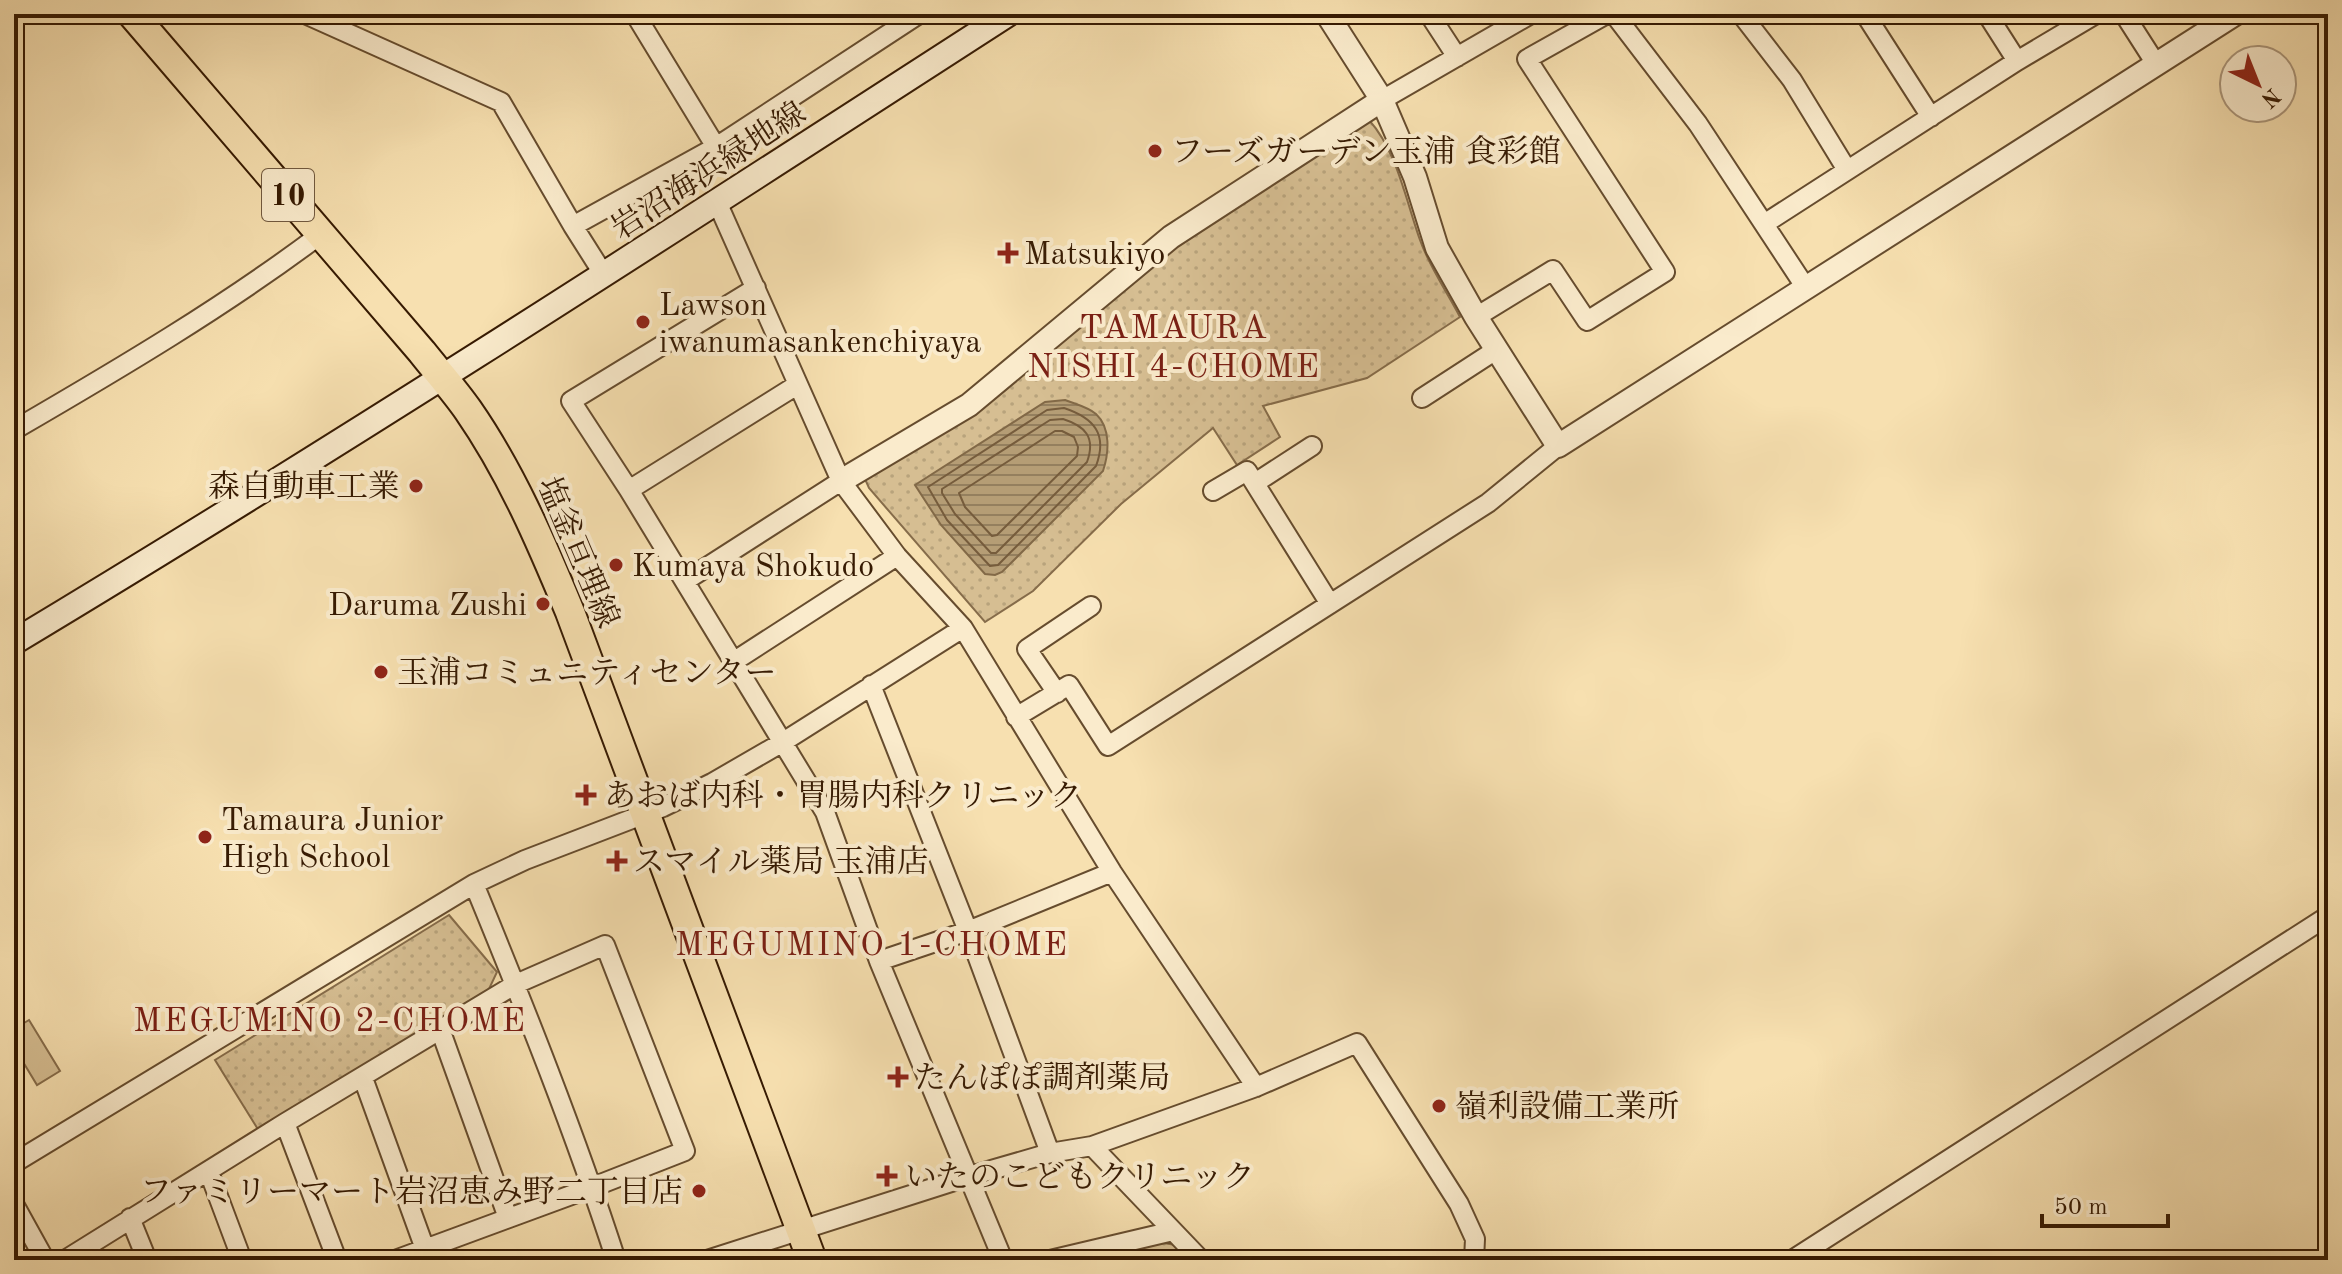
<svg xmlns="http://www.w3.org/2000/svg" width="2342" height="1274" font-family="'Old Standard TT','Noto Serif JP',serif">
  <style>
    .park { fill: url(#park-dots); stroke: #866c4a; stroke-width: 2 }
    .pitch { fill: #d6be92; stroke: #866c4a; stroke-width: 2 }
    .water { fill: url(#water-rules); stroke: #826947; stroke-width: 2 }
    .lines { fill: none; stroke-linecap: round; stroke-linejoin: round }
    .shore { stroke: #765c3c; stroke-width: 2 }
    .minor-casing { stroke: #664c2e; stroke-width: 22 }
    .tertiary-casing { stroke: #664c2e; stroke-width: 26 }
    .secondary-casing { stroke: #361a02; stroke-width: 28 }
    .primary-casing { stroke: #361a02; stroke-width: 32 }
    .minor { stroke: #faebcc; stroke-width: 18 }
    .tertiary { stroke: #faebcc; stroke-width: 22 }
    .secondary { stroke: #faebcc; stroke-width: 24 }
    .primary { stroke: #f7e0b0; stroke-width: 28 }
    .poi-dot { fill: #8f2418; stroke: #faebcc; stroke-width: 3 }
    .labels { text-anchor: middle; stroke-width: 8; stroke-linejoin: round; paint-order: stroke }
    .shield { fill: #faebcc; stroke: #71593f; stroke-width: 2 }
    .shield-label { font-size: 30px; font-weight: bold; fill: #361a02 }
    .poi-label { font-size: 32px; fill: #361a02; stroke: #faebcc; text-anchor: start }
    .street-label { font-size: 32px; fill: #361a02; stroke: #faebcc }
    .neighbourhood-label { font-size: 34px; letter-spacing: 2px; fill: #7a1f14; stroke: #faebcc }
  </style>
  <defs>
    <pattern id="park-dots" width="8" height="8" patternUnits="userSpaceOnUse" patternTransform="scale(2)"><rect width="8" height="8" fill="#d6be92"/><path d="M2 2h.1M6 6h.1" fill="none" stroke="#b8a37c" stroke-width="1.8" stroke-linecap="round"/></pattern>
    <pattern id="water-rules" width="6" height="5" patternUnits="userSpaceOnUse" patternTransform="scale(2)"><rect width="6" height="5" fill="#b59d75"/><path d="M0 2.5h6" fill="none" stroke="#947f5e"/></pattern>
  </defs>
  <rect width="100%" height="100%" fill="#f7e0b0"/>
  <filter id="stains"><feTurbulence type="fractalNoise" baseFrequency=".0025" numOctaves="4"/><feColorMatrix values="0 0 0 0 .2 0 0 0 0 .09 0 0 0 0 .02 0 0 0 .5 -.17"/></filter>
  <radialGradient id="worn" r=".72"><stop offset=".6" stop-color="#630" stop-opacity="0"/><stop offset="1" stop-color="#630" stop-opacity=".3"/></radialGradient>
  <path class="park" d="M1369 120C1397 151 1406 201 1420 240 1429 266 1447 292 1460 317L1367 378 1263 406 1280 437 1237 465 1213 428 1121 504 1033 591 985 622 869 488 865 479 1177 244Z
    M449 915 497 972 489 989 259 1131 215 1060Z
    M1163 1243 1176 1245 1190 1260H1113L1119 1251Z"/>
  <path class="pitch" d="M29 1020 60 1071 37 1085 14 1047V1029Z"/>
  <path class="water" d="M1065 400C1075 404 1088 407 1096 414 1111 428 1109 453 1103 471L1002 572 995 575 985 574 941 525 915 485 1045 402Z"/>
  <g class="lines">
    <path class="shore" d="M1064 408C1094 418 1108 434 1096 466L998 565 990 566 947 520 928 487 1047 410Z
      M1063 419C1085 426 1096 437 1087 462L996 553H991L955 514 942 493V489L1050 420Z
      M1055 431H1062L1074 437 1078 447 1077 456 997 535 992 536 965 507 959 493Z"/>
    <g class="minor-casing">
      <path id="minor" d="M305 14 501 102 573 226 604 275
        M635 14 716 147
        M1429 14 1457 57
        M1614 14 1698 124 1806 288
        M1741 14 1792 80 1847 170
        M1865 14 1931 117
        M1987 14 2017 61
        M2124 14 2156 64
        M1382 100 1531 14
        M717 202 841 481 897 556 963 628 1112 872 1256 1087
        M1764 224 2017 61 2096 14
        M573 226 716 147 919 14
        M756 288 571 401 629 490 825 812 879 961 1003 1260
        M1476 317 1553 270 1587 321 1665 272 1527 59 1607 14
        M1422 398 1496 350
        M14 430C119 369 224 307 321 234
        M1255 483 1312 446
        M629 490 797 385
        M1213 491 1247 471 1330 604
        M685 581 841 481
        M733 662 897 556
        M871 685 968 931 1050 1153
        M1057 693 1027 649 1091 606
        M1016 717 1069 685 1108 746 1488 503 1558 446
        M474 884C525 1008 575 1133 616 1260
        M879 961 968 931 1112 872
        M440 1029 508 1218
        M363 1078 425 1249
        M285 1123 337 1260
        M1092 1146 1201 1260
        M14 1163 474 884 525 860 663 807 712 783 783 742 963 628
        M209 1172 242 1260
        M14 1204 45 1260
        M130 1218 147 1260
        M65 1260 285 1123 516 984 605 945 685 1151 593 1187 395 1260
        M707 1260 967 1177 1050 1153 1092 1146 1256 1087 1357 1043 1459 1204 1475 1239 1474 1260
        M1050 1260 1173 1231
        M1792 1260 2328 916"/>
    </g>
    <g class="tertiary-casing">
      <path id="tertiary" d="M1327 14 1382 100 1415 177 1437 248 1476 317 1558 446 2235 14
        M841 481 969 405 1171 237 1382 100"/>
    </g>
    <g class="secondary-casing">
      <path id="secondary" d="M14 642C350 440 678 227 1008 14"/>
    </g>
    <g class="primary-casing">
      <path id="primary" d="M132 14 422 352C437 371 454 390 468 410 511 472 541 542 570 612L812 1260"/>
    </g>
    <use href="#minor" class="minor"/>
    <use href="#tertiary" class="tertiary"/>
    <use href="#secondary" class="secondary"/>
    <use href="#primary" class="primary"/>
  </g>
  <g class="poi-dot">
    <circle cx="1155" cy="151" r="8"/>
    <path d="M1004 241h8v8h8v8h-8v8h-8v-8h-8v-8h8z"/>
    <circle cx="643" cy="322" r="8"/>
    <circle cx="416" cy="486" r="8"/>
    <circle cx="616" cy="565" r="8"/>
    <circle cx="543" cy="604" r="8"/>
    <circle cx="381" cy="672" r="8"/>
    <path d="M582 783h8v8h8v8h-8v8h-8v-8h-8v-8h8z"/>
    <circle cx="205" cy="837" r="8"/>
    <path d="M613 849h8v8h8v8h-8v8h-8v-8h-8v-8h8z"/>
    <path d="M894 1065h8v8h8v8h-8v8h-8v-8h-8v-8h8z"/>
    <circle cx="1439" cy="1106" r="8"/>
    <path d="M883 1164h8v8h8v8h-8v8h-8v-8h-8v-8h8z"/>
    <circle cx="699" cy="1191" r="8"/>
  </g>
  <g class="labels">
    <rect class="shield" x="262" y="169" width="52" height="52" rx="6"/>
    <g class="shield-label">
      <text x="288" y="205">10</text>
    </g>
    <g class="poi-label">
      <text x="1171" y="162">フーズガーデン玉浦 食彩館</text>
      <text x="1024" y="264">Matsukiyo</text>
      <text x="659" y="315">Lawson<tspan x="659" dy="37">iwanumasankenchiyaya</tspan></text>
      <text x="400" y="497" text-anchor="end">森自動車工業</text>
      <text x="632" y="576">Kumaya Shokudo</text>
      <text x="527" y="615" text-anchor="end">Daruma Zushi</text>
      <text x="397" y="683">玉浦コミュニティセンター</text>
      <text x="604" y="806">あおば内科・胃腸内科クリニック</text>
      <text x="221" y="830">Tamaura Junior<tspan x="221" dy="37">High School</tspan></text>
      <text x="633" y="872">スマイル薬局 玉浦店</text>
      <text x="914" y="1088">たんぽぽ調剤薬局</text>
      <text x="1455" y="1117">嶺利設備工業所</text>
      <text x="905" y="1187">いたのこどもクリニック</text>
      <text x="683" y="1202" text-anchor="end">ファミリーマート岩沼恵み野二丁目店</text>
    </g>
    <g class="street-label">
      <text transform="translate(708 170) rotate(-33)" y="11">岩沼海浜緑地線</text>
      <text transform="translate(579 552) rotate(67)" y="11">塩釜亘理線</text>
    </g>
    <g class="neighbourhood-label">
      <text x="1174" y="338">TAMAURA<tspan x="1174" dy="39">NISHI 4-CHOME</tspan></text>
      <text x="872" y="955">MEGUMINO 1-CHOME</text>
      <text x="330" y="1031">MEGUMINO 2-CHOME</text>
    </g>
  </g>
  <rect width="2342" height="1274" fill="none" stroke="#f7e0b0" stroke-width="48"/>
  <rect x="16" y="16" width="2310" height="1242" fill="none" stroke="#361a02" stroke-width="4"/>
  <rect x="24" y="24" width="2294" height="1226" fill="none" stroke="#361a02" stroke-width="2"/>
  <g transform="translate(2258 84) rotate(137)"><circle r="38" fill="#faebcc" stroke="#ac977b" stroke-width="2"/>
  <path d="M0-6L14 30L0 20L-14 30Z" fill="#8f2418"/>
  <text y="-12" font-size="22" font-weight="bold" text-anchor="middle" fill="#361a02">N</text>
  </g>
  <path d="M2042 1214v12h126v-12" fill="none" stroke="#361a02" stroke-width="4"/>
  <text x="2054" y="1214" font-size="24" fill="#361a02" stroke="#faebcc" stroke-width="6" paint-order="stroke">50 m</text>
  <rect width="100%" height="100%" filter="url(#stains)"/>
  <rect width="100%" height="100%" fill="url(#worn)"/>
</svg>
